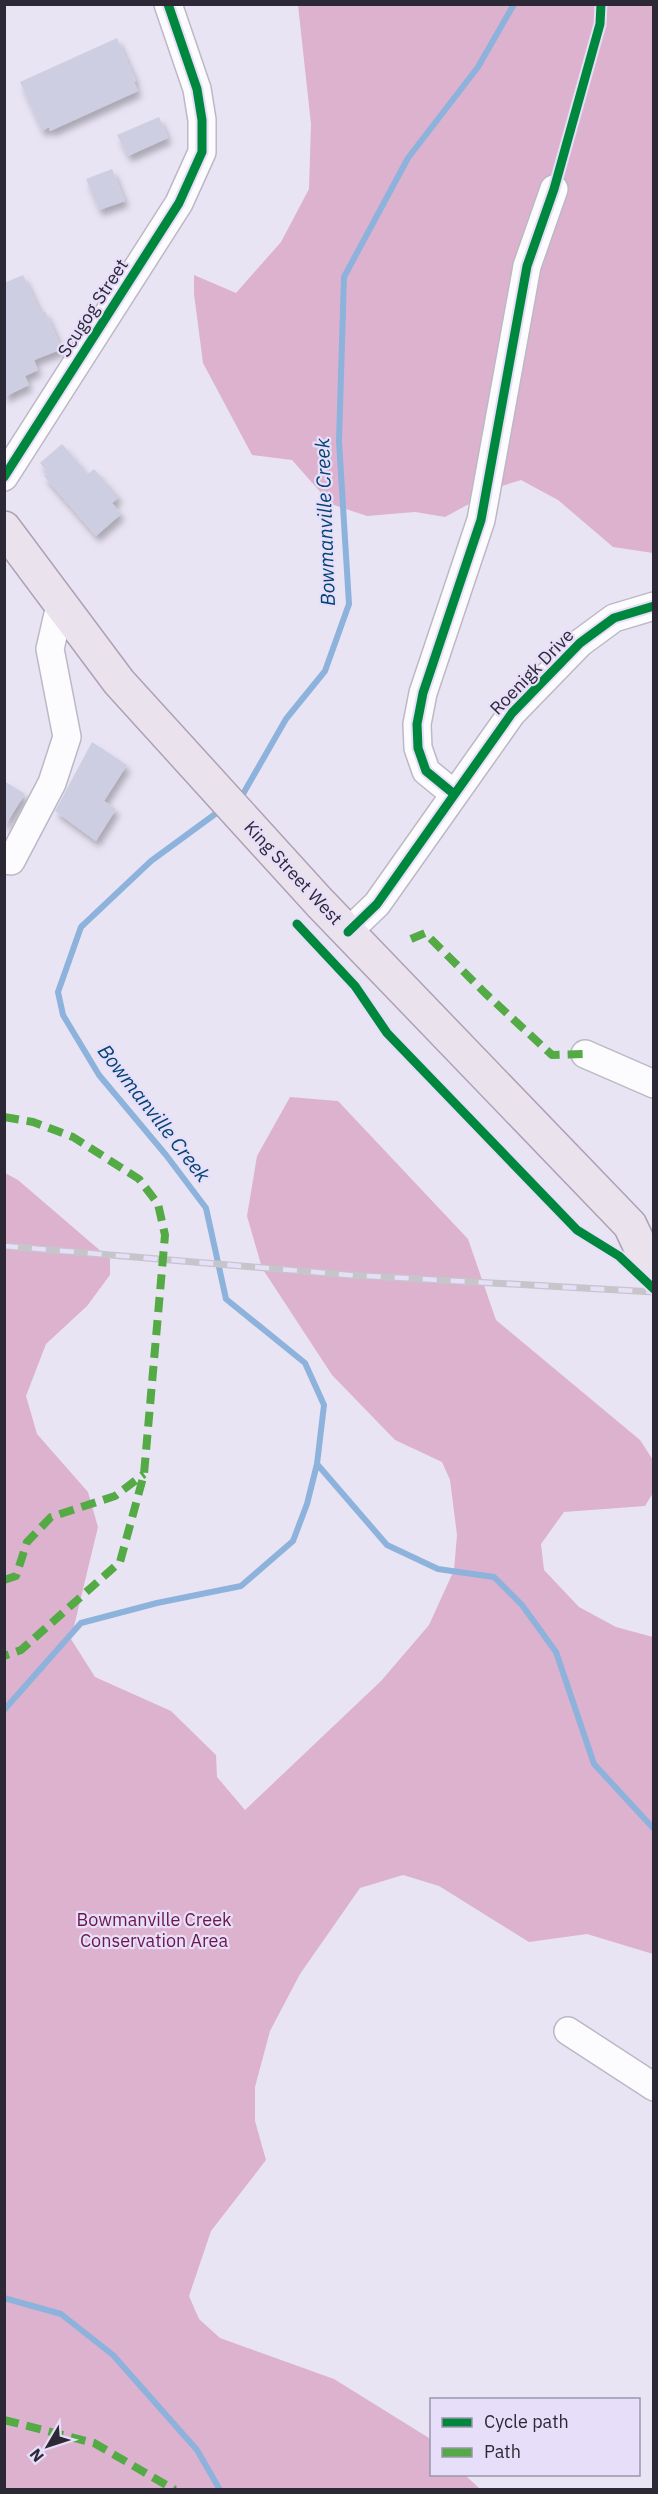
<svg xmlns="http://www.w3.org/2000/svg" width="658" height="2494" font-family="'IBM Plex Sans',sans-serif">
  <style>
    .forest { fill: #ddb2ce }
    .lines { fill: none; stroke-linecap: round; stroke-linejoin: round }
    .stream { stroke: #8db2dc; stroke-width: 6 }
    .building { fill: #cdcee1; filter: url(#shadow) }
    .minor-casing { stroke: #bcb8c5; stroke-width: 30 }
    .major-casing { stroke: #aea0b5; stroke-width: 36 }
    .minor { stroke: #fcfbfd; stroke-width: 27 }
    .major { stroke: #eae2ec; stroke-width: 33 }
    .rail-casing { stroke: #c6c5ca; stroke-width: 7 }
    .rail { stroke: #e7defa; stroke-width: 4.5; stroke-dasharray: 14; stroke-linecap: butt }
    .quiet { stroke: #54aa45; stroke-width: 8; stroke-dasharray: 15 8; stroke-linecap: butt }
    .cycleway-casing { stroke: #e7defa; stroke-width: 13 }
    .cycleway { stroke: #00873e; stroke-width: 9 }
    .labels { text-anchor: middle; stroke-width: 4.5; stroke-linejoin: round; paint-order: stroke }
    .street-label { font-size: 18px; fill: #2c2835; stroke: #e7defa }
    .park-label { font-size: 18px; fill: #6c1649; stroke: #e7defa }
    .water-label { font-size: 20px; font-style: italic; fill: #024476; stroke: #e7defa }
  </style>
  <defs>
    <filter id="shadow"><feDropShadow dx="3.5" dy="6" stdDeviation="3" flood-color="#0004"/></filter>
  </defs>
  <rect width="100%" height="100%" fill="#e9e4f4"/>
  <path class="forest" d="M298 5H653V553L613 547 558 500 521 480 502 486 445 517 415 512 367 516 331 504 292 460 252 455 203 363 194 294V275L236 293 281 242 309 189 311 124Z
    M290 1097 338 1101 468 1239 496 1320 640 1440 653 1460V1493L645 1506 564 1512 541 1544 544 1570 579 1607 616 1627 653 1637V1954L587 1934 529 1942 439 1886 403 1875 360 1888 300 1974 270 2031 255 2087V2121L266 2160 211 2231 189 2296 199 2319 220 2338 334 2379 429 2438 431 2441 432 2474 465 2475 480 2489H5V1173L18 1180 110 1259V1275L87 1306 46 1344 26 1396 37 1434 88 1492 98 1527 71 1639 95 1677 171 1711 216 1755 217 1777 245 1810 381 1681 429 1625 454 1570 457 1535 450 1480 442 1462 395 1440 332 1375 262 1268 247 1216 257 1156Z"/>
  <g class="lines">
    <path class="stream" d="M238 798 243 794 286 719 325 671 349 604 339 441 344 277 408 158 478 67 514 4
      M317 1464 387 1545 438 1569 494 1577 522 1605 556 1652 594 1764 654 1829
      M4 1710 81 1623 157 1603 241 1586 293 1541 307 1504 317 1464 324 1405 305 1363 226 1299 206 1208 166 1155 99 1075 63 1015 58 992 81 927 151 861 222 809
      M4 2298 61 2314 113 2355 197 2450 220 2490"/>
  </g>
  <path class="building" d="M117 38 136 81 134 82 138 91 50 131 49 127 42 131 20 82Z
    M159 117 168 138 128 156 117 135Z
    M112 169 125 201 99 210 86 179Z
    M23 275 41 313 45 311 62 349 34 360 38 370 25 376 29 385 4 397V283Z
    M62 444 88 474 94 469 119 497 112 503 121 514 96 536 44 476 48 473 40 463Z
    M92 742 127 765 104 801 116 809 96 841 55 811Z
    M4 781 25 794 4 827Z"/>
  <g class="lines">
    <g class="minor-casing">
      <path id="minor" d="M4 477 179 203 202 152V120L197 89 168 4
        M454 794 426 771 418 748 417 724 423 693 481 520 527 266 554 189
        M4 860 11 861 52 783 67 737 50 649 60 605
        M348 932 377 904 512 713 580 643 614 618 654 606
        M585 1054 654 1084
        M568 2031 654 2087"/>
    </g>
    <g class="major-casing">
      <path id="major" d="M4 528 119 682 320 903 630 1225 646 1259 654 1265"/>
    </g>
    <use href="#minor" class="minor"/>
    <use href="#major" class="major"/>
    <g class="rail-casing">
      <path id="rail" d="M4 1246 349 1275 654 1292"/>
    </g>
    <use href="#rail" class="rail"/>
    <path class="quiet" d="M411 939 425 933 485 993 552 1055 585 1054
      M4 1117 33 1122 73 1137 139 1179 158 1204 165 1235 144 1474 120 1562 21 1650 4 1656
      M4 1580 16 1576 27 1542 51 1517 115 1496 144 1474
      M4 2420 94 2443 175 2490"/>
    <g class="cycleway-casing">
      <path id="cycleway" d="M4 477 179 203 202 152V120L197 89 168 4
        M454 794 426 771 418 748 417 724 423 693 481 520 527 266 554 189 600 24 601 4
        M297 924 355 986 387 1033 577 1230 619 1256 654 1289
        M348 932 377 904 512 713 580 643 614 618 654 606"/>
    </g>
    <use href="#cycleway" class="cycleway"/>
  </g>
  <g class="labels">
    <g class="street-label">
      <text transform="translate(93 308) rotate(-57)" y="6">Scugog Street</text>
      <text transform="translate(532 672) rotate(-46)" y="6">Roenigk Drive</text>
      <text transform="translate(293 873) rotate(47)" y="6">King Street West</text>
    </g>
    <g class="park-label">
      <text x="154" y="1926">Bowmanville Creek<tspan x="154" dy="21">Conservation Area</tspan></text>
    </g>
    <g class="water-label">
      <text transform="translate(325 522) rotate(-92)" y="7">Bowmanville Creek</text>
      <text transform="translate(154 1113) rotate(52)" y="7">Bowmanville Creek</text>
    </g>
  </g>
  <rect width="658" height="2494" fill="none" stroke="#2c2835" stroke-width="12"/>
  <rect x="430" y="2398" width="210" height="78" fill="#e7defa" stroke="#9c95ab" stroke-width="1.5"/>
  <rect x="442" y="2418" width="30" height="9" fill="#00873e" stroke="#9c95ab" stroke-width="1.5"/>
  <text x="484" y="2428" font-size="18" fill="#2c2835">Cycle path</text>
  <rect x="442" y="2448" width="30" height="9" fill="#54aa45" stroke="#9c95ab" stroke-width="1.5"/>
  <text x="484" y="2458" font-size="18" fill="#2c2835">Path</text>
  <g transform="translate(48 2446) rotate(231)" stroke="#e7defa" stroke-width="4.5" paint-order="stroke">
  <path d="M0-4.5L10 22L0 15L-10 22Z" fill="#2c2835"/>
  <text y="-9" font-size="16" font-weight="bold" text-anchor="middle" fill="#2c2835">N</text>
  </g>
</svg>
